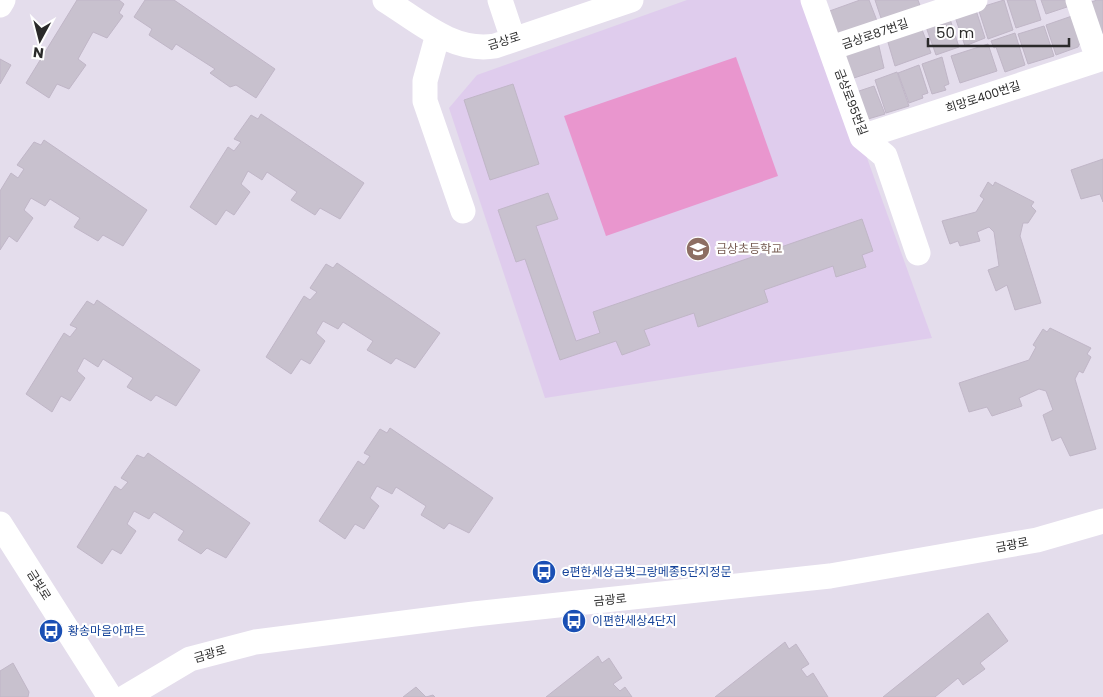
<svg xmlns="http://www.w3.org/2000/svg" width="1103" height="697" font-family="Poppins,'Noto Sans KR',sans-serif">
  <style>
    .education { fill: #dfcced }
    .pitch { fill: #e996ce }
    .building { fill: #c8c1ce; stroke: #c0b6c7 }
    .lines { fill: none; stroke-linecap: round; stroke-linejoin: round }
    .minor { stroke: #fff; stroke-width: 25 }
    .labels { text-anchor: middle; stroke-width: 4.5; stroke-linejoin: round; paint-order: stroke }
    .street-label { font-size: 12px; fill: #2a2a2a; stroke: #fff }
    .education-label { font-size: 12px; fill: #785e54; stroke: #fff; text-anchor: start }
    .transit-label { font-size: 12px; fill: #164399; stroke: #fff; text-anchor: start }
  </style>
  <rect width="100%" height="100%" fill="#e4ddec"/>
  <path class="education" d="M687 0H810L932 338 545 398 449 108 477 75Z"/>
  <path class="pitch" d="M736 57 778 176 606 236 564 116Z"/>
  <path class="building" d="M77 0H119L124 4 119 13 123 16 107 38 93 32 78 59 86 65 69 89 57 84 49 98 26 83Z
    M145 0H174L275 69 256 98 236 85 230 87 210 73 215 69 176 44 172 50 149 35 152 29 134 17Z
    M860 0H869L879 26 838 40 824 13Z
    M875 0H918L922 11 883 24Z
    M1004 0 1013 30 988 39 978 8Z
    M1007 0H1035L1041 20 1016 28Z
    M1041 0H1068L1070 6 1046 14Z
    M1097 0H1103V33L1099 35 1083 5Z
    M975 7 985 38 965 46 954 14Z
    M949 16 959 47 936 55 925 24Z
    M1072 16 1081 41 1078 47 1056 55 1046 25Z
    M1044 26 1054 56 1028 64 1018 34Z
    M921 27 931 53 895 66 887 39Z
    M1015 33 1025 65 1005 72 996 47 994 48 991 41Z
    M878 42 884 68 848 80 843 53Z
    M988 44 997 71 960 83 951 56Z
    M942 57 949 84 944 86 946 90 932 94 922 64Z
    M0 59 11 65 0 84Z
    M919 65 928 93 922 95 923 98 909 103 898 73Z
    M897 72 909 106 886 113 875 80Z
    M513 84 539 164 490 180 464 100Z
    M874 86 885 114 868 119 850 94Z
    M261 114 364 183 340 219 320 208 315 215 291 200 297 192 267 172 262 180 248 171 241 184 250 192 234 215 226 210 216 225 190 207 228 147 234 151 241 142 234 139 251 115 258 119Z
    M44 140 147 210 123 246 103 235 98 241 74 227 80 218 50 199 45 206 31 198 24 210 33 218 17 242 9 236 0 250V191L11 173 18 178 24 169 17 165 34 142 41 145Z
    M1103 159V202L1100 194 1081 199 1071 170Z
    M988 182 993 186 995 182 1034 202 1031 206 1036 211 1028 223H1023L1020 236 1041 303 1015 310 1007 285 996 291 988 270 999 266 994 232 989 227 977 232 980 241 960 246 958 241 950 244 942 221 976 212 984 199 980 196Z
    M548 193 558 219 536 226 576 341 600 333 593 312 862 219 873 251 862 255 866 267 836 277 833 266 764 290 768 302 698 327 694 313 644 330 650 345 622 355 616 341 560 360 525 259 516 262 498 210Z
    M337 263 440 333 415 368 396 358 391 364 367 350 373 341 343 322 338 329 323 321 316 333 325 341 310 364 301 359 291 374 266 357 304 296 310 300 317 292 310 288 326 264 333 268Z
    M97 300 200 370 176 406 156 395 151 401 127 387 133 378 103 359 98 367 84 358 77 371 85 378 70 401 61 396 52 412 26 394 64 333 70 337 77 328 70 325 87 301 94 305Z
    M1050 328 1091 348 1087 354 1091 357 1083 373 1079 371 1075 379 1096 449 1070 456 1061 437 1052 441 1043 415 1053 410 1046 391 1039 389 1019 398 1022 406 992 416 987 407 969 412 959 383 1029 360 1036 347 1033 345 1043 329 1047 332Z
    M390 428 493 498 469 533 449 523 444 529 421 515 426 506 396 487 392 494 377 486 370 498 379 506 364 529 355 524 345 539 319 521 358 461 364 465 370 456 364 453 380 429 387 433Z
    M148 453 250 523 226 558 207 548 201 554 178 540 184 531 154 512 149 519 134 511 127 524 136 531 121 554 112 549 102 564 77 547 115 486 121 490 128 482 121 478 137 455 144 458Z
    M988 613 1008 641 980 663 985 669 963 685 958 678 935 697H883Z
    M785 642 789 649 796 644 809 664 801 669 807 677 813 673 828 697H715Z
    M598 656 602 663 609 658 622 678 613 684 620 691 625 687 632 697H546Z
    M13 663 29 692 28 697H0V671Z
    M416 687 426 697 433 695 435 697H403Z"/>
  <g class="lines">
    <path class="minor" d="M385 0C419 21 453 53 495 46L631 0
      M500 0 513 39
      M813 0 862 137 885 156 918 253
      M1078 0 1098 59
      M0 5 3 0
      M438 34 425 81V101L463 211
      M831 48 975 0
      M862 137 1103 58
      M0 524 110 697
      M126 697 190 659 255 642 474 614 830 576 1037 540 1103 521"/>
  </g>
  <defs>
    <g id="school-disc" transform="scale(1.25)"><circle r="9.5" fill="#8d6e63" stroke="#fff"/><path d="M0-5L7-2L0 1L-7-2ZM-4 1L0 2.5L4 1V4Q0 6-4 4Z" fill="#fff"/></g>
    <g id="bus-disc" transform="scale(1.25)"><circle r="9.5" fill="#1a4fb4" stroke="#fff"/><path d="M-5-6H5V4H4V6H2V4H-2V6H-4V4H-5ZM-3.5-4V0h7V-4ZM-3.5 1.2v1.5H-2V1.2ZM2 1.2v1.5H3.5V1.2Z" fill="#fff"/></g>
  </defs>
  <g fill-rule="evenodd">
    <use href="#school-disc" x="698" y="249"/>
    <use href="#bus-disc" x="544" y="572"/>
    <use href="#bus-disc" x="574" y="621"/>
    <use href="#bus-disc" x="51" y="631"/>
  </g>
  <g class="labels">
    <g class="street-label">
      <text transform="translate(875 34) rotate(-19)" y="4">금상로87번길</text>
      <text transform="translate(504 41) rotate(-17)" y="4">금상로</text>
      <text transform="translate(983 97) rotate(-18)" y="4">희망로400번길</text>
      <text transform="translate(851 102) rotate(69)" y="4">금상로95번길</text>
      <text transform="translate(1012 545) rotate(-11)" y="4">금광로</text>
      <text transform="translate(39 585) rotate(58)" y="4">금빛로</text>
      <text transform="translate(610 600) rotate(-6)" y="4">금광로</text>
      <text transform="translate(210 654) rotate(-16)" y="4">금광로</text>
    </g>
    <g class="education-label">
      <text x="716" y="253">금상초등학교</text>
    </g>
    <g class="transit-label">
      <text x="562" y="576">e편한세상금빛그랑메종5단지정문</text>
      <text x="592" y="625">이편한세상4단지</text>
      <text x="68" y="635">황송마을아파트</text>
    </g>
  </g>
  <g transform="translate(40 40) rotate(187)" stroke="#ffffff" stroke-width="4" paint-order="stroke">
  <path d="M0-4L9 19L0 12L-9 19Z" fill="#2a2a2a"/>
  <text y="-8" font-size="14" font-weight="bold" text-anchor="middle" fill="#2a2a2a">N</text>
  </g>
  <path d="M928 38v8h141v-8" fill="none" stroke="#2a2a2a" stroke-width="2.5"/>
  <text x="936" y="38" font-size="15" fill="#2a2a2a" stroke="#ffffff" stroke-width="4" paint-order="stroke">50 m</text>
</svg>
